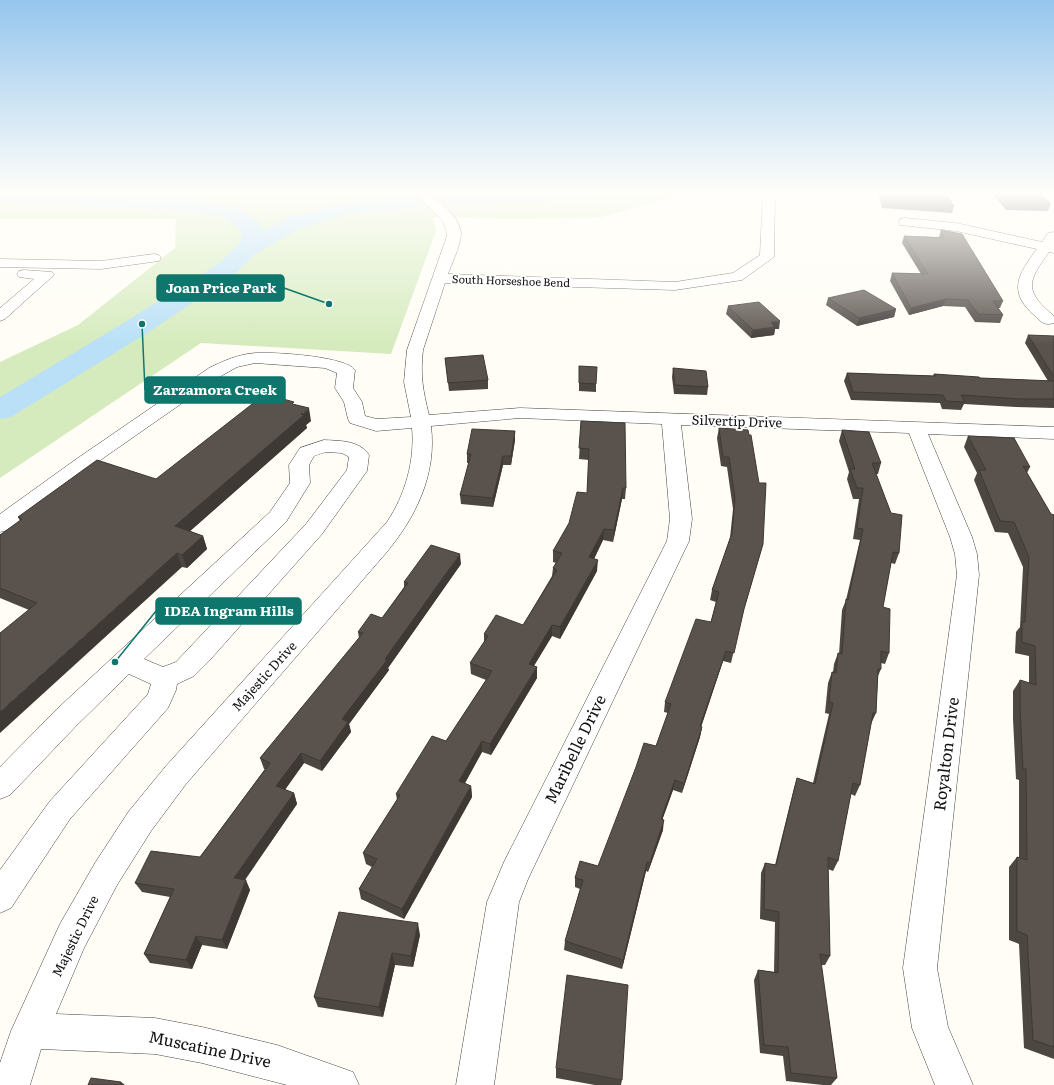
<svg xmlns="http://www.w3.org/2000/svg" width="1054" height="1085" font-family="Literata,serif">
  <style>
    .green { fill: #d5ebbd }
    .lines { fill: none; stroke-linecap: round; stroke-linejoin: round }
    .river { fill: #b9e0f7; fill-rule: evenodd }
    .minor-casing { stroke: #444; stroke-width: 1 }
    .minor { fill: #fff; fill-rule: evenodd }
    .wall { fill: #4d4742 }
    .shaded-wall { fill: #3f3936 }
    .building { fill: #5a524d; stroke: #3f3936 }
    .labels { text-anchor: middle; stroke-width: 4; stroke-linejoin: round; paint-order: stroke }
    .far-street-label { font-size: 11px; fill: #111; stroke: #fff }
    .street-label { font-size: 13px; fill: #111; stroke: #fff }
    .near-street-label { font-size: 16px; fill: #111; stroke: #fff }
    .leader { fill: none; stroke: #0f766e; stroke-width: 1.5 }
    .callout-dot { fill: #0f766e; stroke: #fff; stroke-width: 1.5 }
    .callout { fill: #0f766e; stroke: #0f766e; stroke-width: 1.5 }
    .callout-label { font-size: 14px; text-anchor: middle; font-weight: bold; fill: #fff }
  </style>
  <rect width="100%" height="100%" fill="#fffdf5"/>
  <path class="green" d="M0 193H688L598 218 505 219 433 217 436 231 391 354 201 343 0 478V362L78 325 175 248 176 219H0Z"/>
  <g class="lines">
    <path class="river" d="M0 193H65L184 198 239 207 258 220 263 231 287 217 352 201 460 193H593L590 197 583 199 412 208 353 213 303 227 255 254 236 273 152 330 11 417 0 419V397C57 363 115 329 171 293 195 278 228 263 242 237L239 228 224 217 184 210 0 203Z"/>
    <g class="minor-casing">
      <path id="minor" d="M416 193H429C441 204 461 217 461 235 460 246 452 263 448 274L675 282 733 273 760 255 763 193H775L774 257 742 280 675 290 445 283 423 350C420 375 423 391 429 415L520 408 1054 427V439L928 434 972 537 977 554 979 575 937 968 948 1027 973 1085H935L912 1028 903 968 957 575 955 554 950 537 909 433 681 425 692 519 689 541 528 879 519 902 494 1085H456L487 902 504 862 667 541 670 519 662 424 520 418 431 426C437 474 416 517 386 553L186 784 151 831 117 885 84 948 56 1014 155 1018 202 1027 277 1045 353 1072 359 1085H287L202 1063 155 1054 41 1049 30 1085H0V1063L11 1031 60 924 95 863 129 811 166 766 387 522C405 495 415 461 412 428L376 431 350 423 348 419 344 402 335 388 337 373 325 368 255 363 237 367 221 376 89 468 8 530 0 532V514L75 460 209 368C223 361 239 354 256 353 274 352 345 356 355 370L353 388 362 402 365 416 377 419 411 417 404 382 407 350 447 236C446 215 427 209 416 193Z
        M905 218 956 223 1042 242 1048 233 1054 232V253L1049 252C1027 282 1024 291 1054 316V323C1045 326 1041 322 1035 316 1007 292 1018 274 1037 249L956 231 900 225 899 222 900 219Z
        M154 254 159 255 161 258 159 261 101 269 0 267V259L101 261Z
        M24 270 52 272 54 275 5 319 0 321V308L34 279 19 277 17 274 19 271Z
        M324 440C340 441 359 440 369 455L367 471 364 475 322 534 209 661 194 676 177 684 176 690 168 708 70 819 11 908 0 913V870L50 801 148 694 151 684 129 674 77 725 10 795 0 799V767L57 709 270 512 290 483 289 465 300 448ZM326 452 342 453 349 457 347 470 306 524 176 662 163 667 144 659 286 522 310 483 309 465 314 456Z"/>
    </g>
    <use href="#minor" class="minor"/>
  </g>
  <path class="wall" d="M878 193H945L954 206 952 213 882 208Z
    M992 193H1039L1051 204 1048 211 1006 210Z
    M941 230 1003 301 1000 308H998L1003 315 1000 323 975 322 965 307 943 306 909 315 890 281 892 273 921 274 902 243 904 236 939 237Z
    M828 298 896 309 894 317 857 326 826 305Z
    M728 306 779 329H775L774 335 751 338 726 314Z
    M1028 335 1054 336V408L1016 407 964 404 961 410 942 409 940 403 851 400 844 381 847 373 933 376 934 374 980 378 1048 381 1025 343Z
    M445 358 488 380V389L449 391Z
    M579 366 596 384V392L579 391Z
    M673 368 708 387 707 395 674 394 672 377Z
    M295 404 311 421 306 425 307 428 190 531 203 536 207 549 187 568 182 567 29 610 0 598V535L20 521 18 517 156 479Z
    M581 421 626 488 625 499H622L613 542 603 540 594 559 597 571 560 639 552 636 534 666 537 667V678L491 755 482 752 465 783 471 786 472 797 404 919 361 899 359 889 372 867 366 864 363 853 397 800 396 794 446 741 486 680 471 674 470 663 484 642V634L523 625 552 576 553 568 556 563 553 562V551L587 493 589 460 579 459Z
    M719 428 763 544 742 616 731 663 723 661 701 727H702L700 737 682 793 673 790 662 820 663 830 648 872 646 871 622 969 564 950 565 941 580 889 575 887V878L598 866 656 746 668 713 664 712 665 702 711 622 716 602 710 600 712 590 730 538 733 509 727 467 721 466 717 438Z
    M842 430 881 463 878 474H876L899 553 895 564 891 563 883 607 889 653 885 664 881 663V669L878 676 876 713 871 724 860 785 855 796 851 794 838 861 833 871 828 869 830 956 825 965H821L837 1078 831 1085H823L786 1081 783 1056 760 1053 754 980 758 970 774 972 775 922 760 919 761 873 765 863 775 865 794 788 797 778 813 783 829 714 825 713 828 683 832 672H833L834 664 838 653 839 654 842 610 846 600 860 540 853 539 859 499H853L847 479 849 472 839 441Z
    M515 431V440L511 465H503L493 507 461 504 460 495 469 463H467V454Z
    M968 436 1030 467 1027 473 1051 514 1054 515V1059L1024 1048 1019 944 1009 940V867L1017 857 1019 858V780L1016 779 1013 719V691L1020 680 1029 683V656L1015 653 1016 632 1020 627 1023 567 1008 533 995 532 974 480 977 473 964 447Z
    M461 564 388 668 389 670 349 724 351 732 322 771 304 763 285 790 294 793 297 804 245 880 250 890 227 949 202 945 192 969 150 963 144 954 170 897 142 892 135 883 200 857 265 769H264L260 758 359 638 358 632 382 618 404 587V582Z
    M420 935 413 967 395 965 383 1017 318 1007 314 997Z
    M556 1068 622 1080 621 1085H595L556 1078Z"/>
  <path class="shaded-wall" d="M946 299 943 306 909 315 911 308Z
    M896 309 894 317 857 326 859 318Z
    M780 321 779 329H775L774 335 751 338 753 330 771 322Z
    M309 408 311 421 306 425 307 428 180 540 175 526Z
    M515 431V440L511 465V456Z
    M503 456V465L493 507V498Z
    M623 488 622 499 613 542 614 530Z
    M604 529 603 540 589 569V557Z
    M203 536 207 549 187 568 182 555Z
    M177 553 182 567 0 733V712Z
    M460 554 461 564 388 668 389 670 349 724 351 732 322 771 320 761 342 719Z
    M598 560 597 571 560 639V627Z
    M552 625V636L528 675 529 664Z
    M726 651 723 661 698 736 700 726Z
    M537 667V678L491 755 490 744Z
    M702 727 700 737 682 793 684 784Z
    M482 741V752L460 792 459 781Z
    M301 753 304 763 280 796 276 786Z
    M675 780 673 790 659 829 661 819Z
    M471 786 472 797 404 919 402 909Z
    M294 793 297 804 239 888 234 878Z
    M664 820 663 830 648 872 650 863Z
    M647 862 646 871 622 969 623 960Z
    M246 880 250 890 227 949 222 940Z
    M418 923 420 935 413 967 411 956Z
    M196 936 202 945 192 969 186 960Z
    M392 953 395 965 383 1017 379 1007Z
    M121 1082 125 1085H120Z"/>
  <path class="building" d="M882 193H945L954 206 884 201Z
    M1000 193H1039L1051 204 1008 203Z
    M941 230 962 234 1003 301H993L1003 315 978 314 968 300 946 299 911 308 892 273 928 274 904 236 944 238Z
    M864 290 896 309 859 318 828 298Z
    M759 302 780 321 771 322 775 327 753 330 728 306Z
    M1028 335 1054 336V377Z
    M483 355 488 380 448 383 445 358Z
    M579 366 597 367 596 384 579 383Z
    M673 368 706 371 708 387 675 385Z
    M847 373 935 376 934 374 979 377 980 378 1054 381V399H1020L961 395 965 402 946 401 943 395 853 392Z
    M265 394 294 402 292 404 309 408 301 414 304 415 175 526 203 536 182 555 177 553 0 712V633L37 603 0 588V535L22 519 18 517 97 460 156 479Z
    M581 421 625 423 626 488H623L614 530 604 529 589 557 598 560 560 627 552 625 529 664 537 667 490 744 482 741 459 781 471 786 402 909 359 889 377 859 363 853 400 795 396 794 432 736 446 741 492 671 470 663 488 636 484 634 496 615 523 625 557 570 553 568 562 553 553 551 569 523 577 492 587 493 589 449 579 448Z
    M719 428 748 430 749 435H751L759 483H766L763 544 744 609 734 653 726 651 700 726 702 727 684 784 675 780 661 819 664 820 650 863 647 862 623 960 565 941 583 880 575 878 580 861 598 866 636 767 644 743 656 746 671 704 665 702 696 619 711 622 719 592 712 590 732 533 735 499 729 457H723Z
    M472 429 515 431 511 456H503L493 498 460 495 471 454H467Z
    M842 430 869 432 881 463H872L891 513 902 515 899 553 893 552 883 607 890 609 889 653 881 651V669H878L876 713H873L860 785 853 783 838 861 828 857 830 956 820 954 837 1078 791 1073 788 1047 764 1045 758 970 778 973 779 912 764 909 765 863 776 865 797 778 815 784 833 703 829 702 832 672 836 673 838 653 842 654 846 599 848 600 863 529 857 528 863 488H857L850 469H855Z
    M968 436 1014 438 1030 467 1023 466 1051 514 1054 515V1047L1033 1040 1027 935 1017 931V857L1027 860 1026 769H1023L1020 708V680L1036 685 1035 646 1022 642V622H1025L1029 557 1014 522 1000 521 979 470H986Z
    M431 545 460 554 385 659 387 660 342 719 348 722 320 761 301 753 276 786 294 793 234 878 246 880 222 940 196 936 186 960 144 954 174 889 135 883 151 851 200 857 270 763 260 758 363 633 358 632 371 614 382 618 408 583 404 582Z
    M339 912 418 923 411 956 392 953 379 1007 314 997Z
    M567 975 628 985 622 1080 556 1068Z
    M91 1078 121 1082 120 1085H88Z"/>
  <linearGradient id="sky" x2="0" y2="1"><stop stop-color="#95c6ee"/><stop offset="0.56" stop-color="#fffefa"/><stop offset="1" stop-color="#fffefa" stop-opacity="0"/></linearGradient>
  <rect width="1054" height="345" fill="url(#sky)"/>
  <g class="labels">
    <g class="far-street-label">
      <text transform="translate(511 281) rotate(2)" y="4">South Horseshoe Bend</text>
    </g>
    <g class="street-label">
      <text transform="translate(737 421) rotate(2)" y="5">Silvertip Drive</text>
      <text transform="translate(264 676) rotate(-48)" y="5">Majestic Drive</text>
      <text transform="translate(75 936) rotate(-64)" y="5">Majestic Drive</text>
    </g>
    <g class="near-street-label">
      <text transform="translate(575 749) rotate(-64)" y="6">Maribelle Drive</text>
      <text transform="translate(946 754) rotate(-83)" y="6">Royalton Drive</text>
      <text transform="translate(210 1049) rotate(12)" y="6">Muscatine Drive</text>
    </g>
  </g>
  <path class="leader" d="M329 304L284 288M142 324L145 390M115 662L156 611"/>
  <g class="callout-dot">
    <circle cx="329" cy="304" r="4"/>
    <circle cx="142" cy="324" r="4"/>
    <circle cx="115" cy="662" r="4"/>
  </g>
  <g class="callout">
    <rect x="157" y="275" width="127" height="26" rx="4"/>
    <rect x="145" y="377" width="140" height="26" rx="4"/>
    <rect x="156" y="598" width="145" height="26" rx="4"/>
  </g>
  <g class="callout-label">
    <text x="221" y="293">Joan Price Park</text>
    <text x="215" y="395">Zarzamora Creek</text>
    <text x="229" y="616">IDEA Ingram Hills</text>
  </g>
</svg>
